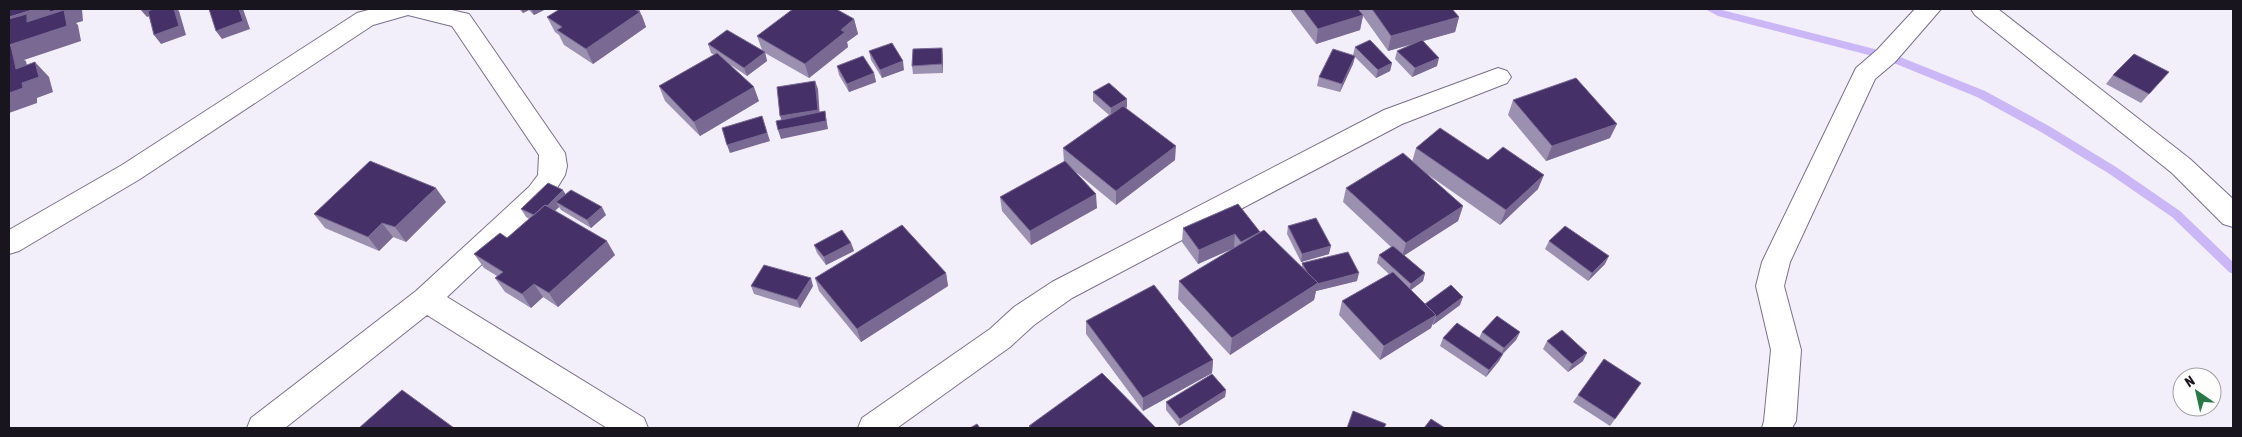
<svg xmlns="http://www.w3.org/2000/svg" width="2242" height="437" font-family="'Asap Condensed',sans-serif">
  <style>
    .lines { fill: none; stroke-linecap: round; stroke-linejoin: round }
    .stream { fill: #cbb6f6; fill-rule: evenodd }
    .street-casing { stroke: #79718c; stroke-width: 2 }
    .street { fill: #fff; fill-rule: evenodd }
    .wall { fill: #9c90b1 }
    .shaded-wall { fill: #796993 }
    .building { fill: #453067; stroke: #796993 }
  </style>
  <rect width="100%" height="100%" fill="#f2effb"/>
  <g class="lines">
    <path class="stream" d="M1705 9H1718L1890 53 1985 91 2049 126 2116 167 2180 211 2233 262V274L2229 272 2172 217 2108 173 2041 132 1977 97 1884 59 1718 16Z"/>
    <g class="street-casing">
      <path id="street" d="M372 9H447L469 14 565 153 567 166 565 175 549 201 447 297 644 418 648 428H607L427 315 285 428H247L251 418 416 291 529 187 538 175 539 155 452 26 408 15 373 25 140 179 19 251 9 254V230L122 165 357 13Z
        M1915 9H1941L1895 62 1875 79 1790 262 1784 286 1801 350 1796 421 1792 428H1762L1764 421 1771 350 1756 286 1762 262 1856 68 1877 50Z
        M1971 9H1998L2190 159 2233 199V227L2223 224 2172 173 1975 15Z
        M1498 68 1507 71 1511 77 1507 83 1402 124 1072 298 1034 325 1010 347 897 428H858L862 418 990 329 1014 307 1052 282 1384 110Z"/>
    </g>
    <use href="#street" class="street"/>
  </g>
  <path class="wall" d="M519 9H546L534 15 529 10 523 13Z
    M1291 9H1358L1360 11 1361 9H1452L1459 17 1455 32 1423 41 1437 66 1412 77 1395 59 1397 51 1412 44 1388 51 1363 16 1360 30 1316 44 1291 11Z
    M642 15 646 27 593 64 564 45 559 35 555 32 547 17Z
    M854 19 858 34 847 42 848 47 809 78 765 53 767 61 747 76 731 65 759 101 700 136 665 101 659 86 714 55 711 53 708 44 762 50 757 36Z
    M1355 47 1392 63 1390 71 1376 78 1355 57 1353 64 1340 92 1317 86 1319 77 1353 55Z
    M869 51 904 70 882 78 871 60Z
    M943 56V73L913 74 912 66Z
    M837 66 874 73 876 82 849 92 839 75Z
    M2113 75 2149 94 2141 103 2106 84Z
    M1093 92 1127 99V107L1126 108 1175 160 1116 205 1076 172 1097 208 1031 245 1002 211 1000 197 1064 162 1063 148 1109 115 1093 101Z
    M1513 100 1610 138 1546 161 1508 115Z
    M1416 148 1488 160 1538 189 1500 225 1420 169 1463 206 1458 221 1404 255 1425 273 1423 281 1411 290 1425 304 1460 305 1433 325 1432 324 1431 328 1380 360 1339 315 1342 301 1389 274 1377 263 1379 255 1391 247 1343 202 1346 188 1412 162Z
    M566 194 606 215 591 228 561 210 559 207 555 211 615 255 558 307 543 297 531 308 505 292 495 278 497 276 484 268 474 254 507 238 529 219 526 217 521 209Z
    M446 202 406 242 393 237 379 251 325 228 314 214Z
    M1288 226 1329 254 1301 262 1287 234Z
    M1183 228 1260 232 1302 267V263L1357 281 1316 291 1314 300 1230 355 1178 299 1179 281 1234 248 1198 264 1182 242Z
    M1549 241 1605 264 1588 281 1545 249Z
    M851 243 854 251 826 265 817 253 814 245Z
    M946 273 948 286 861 342 819 291 815 278Z
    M751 286H813L800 308 754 294Z
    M1086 321 1213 360 1212 373 1143 411 1086 334Z
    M1482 332H1520L1516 340 1503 354 1499 361 1486 377 1440 346 1443 338H1479Z
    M1547 341 1583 361 1568 372 1543 349Z
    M1641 383 1610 426 1573 402 1578 395Z
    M1226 390 1225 397 1179 426 1166 410V402Z"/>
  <path class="shaded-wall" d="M35 9H82L83 21 76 23 78 25 81 41 24 60 26 61 30 81 35 62 49 77 53 92 37 98V103L9 113V17Z
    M140 9H172L147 17Z
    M174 9H177L179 11 186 35 161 44 154 35Z
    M239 9H243L250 29 222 39 216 31Z
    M521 9H528L529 10 523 13Z
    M531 9H546L534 15Z
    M629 9H639L646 27 593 64 586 49Z
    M1363 15 1360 30 1316 44 1318 29Z
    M1459 17 1455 32 1388 51 1391 36Z
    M854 19 858 34 847 42 848 47 809 78 805 64 841 30Z
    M942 48 943 56V73L942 64Z
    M765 52 767 61 747 76 744 68Z
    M1355 56 1353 64 1340 92 1342 84Z
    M1439 58 1437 66 1412 77 1415 68Z
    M903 61 904 70 882 78 880 70Z
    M1392 63 1390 71 1376 78 1378 70Z
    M874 73 876 82 849 92 847 84Z
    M815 81 818 89 820 118 783 124 780 116Z
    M754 87 759 101 700 136 694 122Z
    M1127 99V107L1111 117V108Z
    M825 111 828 129 781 139 778 130Z
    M762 116 770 141 730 153 727 145Z
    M1617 124 1610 138 1546 161 1552 146Z
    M1176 146 1175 160 1116 205V191Z
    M1544 175 1538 189 1500 225 1506 210Z
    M436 188 446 202 406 242 395 227Z
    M563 190 568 198 556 202 559 207 541 224 536 216Z
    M1096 194 1097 208 1031 245 1030 231Z
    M1463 206 1458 221 1402 257 1406 243Z
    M602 207 606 215 591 228 587 220Z
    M382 223 393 237 379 251 368 237Z
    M1235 234 1234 248 1198 264 1199 250Z
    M607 241 615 255 558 307 549 293Z
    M851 243 854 251 826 265 824 257Z
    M1331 246 1329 254 1301 262 1302 254Z
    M1609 256 1605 264 1588 281 1592 273Z
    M946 273 948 286 861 342 857 329Z
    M1359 273 1357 281 1316 291 1314 300 1230 355 1232 338 1317 284Z
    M1425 273 1423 281 1408 292 1411 284Z
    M811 278 813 286 800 308 797 300Z
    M534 284 543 297 531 308 522 294Z
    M1463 297 1460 305 1433 325 1436 317Z
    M1436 315 1431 328 1380 360 1384 346Z
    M1520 332 1516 340 1500 356 1504 348Z
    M1587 353 1583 361 1568 372 1572 364Z
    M1503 354 1499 361 1486 377 1489 370Z
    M1213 360 1212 373 1143 411V398Z
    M1226 390 1225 397 1179 426 1180 419Z"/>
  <path class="building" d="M9 9H35L9 17Z
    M49 9H61L50 12Z
    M154 9H174L179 26 154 35 148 11Z
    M209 9H239L243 21 216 31Z
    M560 9H634L640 12 586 49 557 30 562 27 547 17Z
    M793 9H836L854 19 841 30 845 32 805 64 757 36Z
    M1303 9H1358L1363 15 1318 29Z
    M1372 9H1452L1459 17 1391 36Z
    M64 10 67 26 9 45V19L27 14V22Z
    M727 30 765 52 744 68 708 44Z
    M1370 40 1392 63 1378 70 1355 47Z
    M1422 40 1439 58 1415 68 1397 51Z
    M892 43 903 61 880 70 869 51Z
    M11 46 16 69 35 62 39 77 22 83 23 88 9 93V47Z
    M942 48V64L912 66 913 49Z
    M1333 49 1355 56 1342 84 1319 77Z
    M717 53 754 87 694 122 659 86Z
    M2134 54 2169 72 2149 94 2113 75Z
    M863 56 874 73 847 84 837 66Z
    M1576 78 1617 124 1552 146 1513 100Z
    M815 81 818 110 780 116 777 87Z
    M1109 83 1127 99 1111 108 1093 92Z
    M1123 106 1176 146 1116 191 1063 148Z
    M825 111 826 121 778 130 776 121Z
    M762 116 767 133 727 145 722 128Z
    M1440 128 1488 160 1503 147 1544 175 1506 210 1416 148Z
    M1403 153 1463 206 1406 243 1346 188Z
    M370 161 436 188 395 227 382 223 368 237 314 214Z
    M1065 161 1096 194 1030 231 1000 197Z
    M548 183 563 190 547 206 545 205 534 215 521 209Z
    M571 190 602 207 587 220 556 202Z
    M1238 204 1260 232 1241 242 1235 234 1199 250 1183 228Z
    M545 205 607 241 549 293 534 284 522 294 495 278 503 272 474 254 500 233 507 238Z
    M1316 218 1331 246 1302 254 1288 226Z
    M902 225 946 273 857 329 815 278Z
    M1565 226 1609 256 1592 273 1549 241Z
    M842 230 851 243 824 257 814 245Z
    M1264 230 1318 283 1232 338 1179 281Z
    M1393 246 1425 273 1411 284 1379 255Z
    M1348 252 1359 273 1317 284 1318 283 1307 272 1302 263Z
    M764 265 811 278 797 300 751 286Z
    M1393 272 1436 315 1384 346 1342 301Z
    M1154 285 1213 360 1143 398 1086 321Z
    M1451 285 1463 297 1436 317 1435 316 1436 315 1425 304Z
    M1497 316 1520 332 1504 348 1482 332Z
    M1457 323 1503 354 1489 370 1443 338Z
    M1562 330 1587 353 1572 364 1547 341Z
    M1604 359 1641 383 1615 419 1578 395Z
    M1102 373 1156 428H1032L1029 426Z
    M1212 374 1226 390 1180 419 1166 402Z
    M402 390 454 428H359Z
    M1353 411 1386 424 1384 428H1347Z
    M1431 419 1445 428H1424Z
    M977 424 980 428H970Z"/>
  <rect width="2242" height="437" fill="none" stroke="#18151f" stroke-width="20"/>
  <g transform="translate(2197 392) rotate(326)"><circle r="24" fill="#fefefe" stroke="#a2a1a5"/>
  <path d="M0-4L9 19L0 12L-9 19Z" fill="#2a7847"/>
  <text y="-8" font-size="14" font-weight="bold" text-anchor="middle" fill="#18151f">N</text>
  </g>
</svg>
